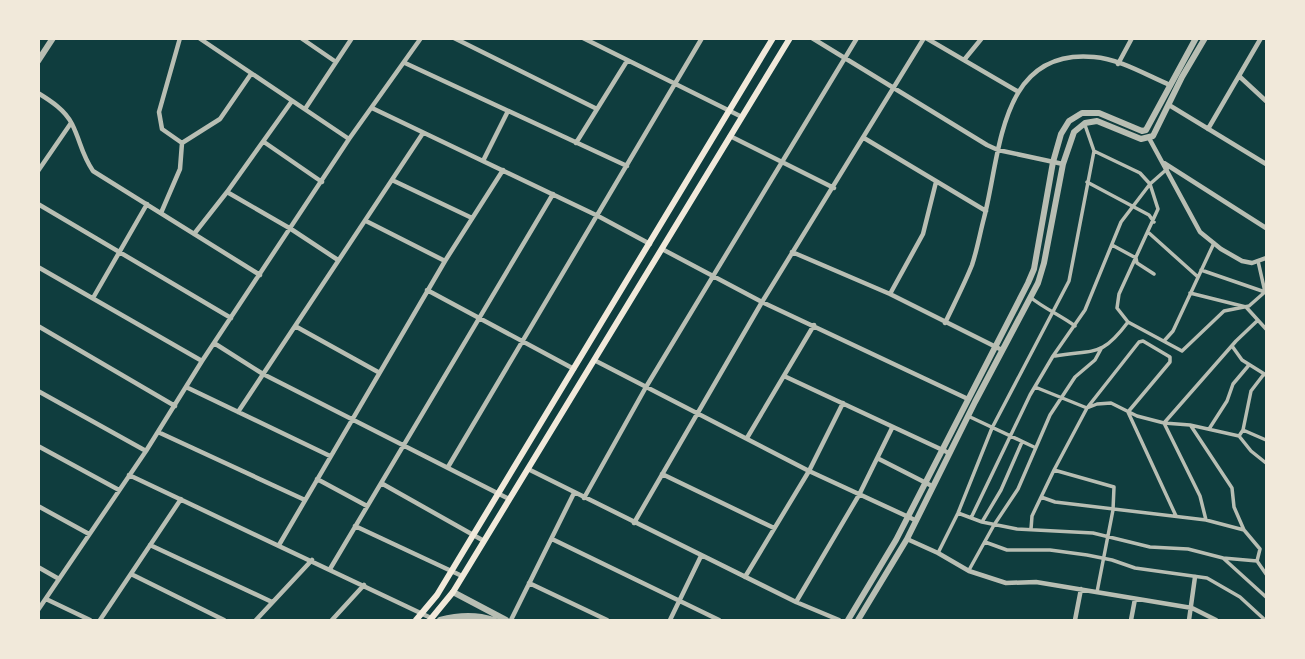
<svg xmlns="http://www.w3.org/2000/svg" width="1305" height="659" font-family="Lato,sans-serif">
  <style>
    .lines { fill: none; stroke-linecap: round; stroke-linejoin: round }
    .pedestrian { stroke: #b8beb3; stroke-width: 3.5 }
    .minor { stroke: #b8beb3; stroke-width: 4.5 }
    .tertiary { stroke: #b8beb3; stroke-width: 6 }
    .secondary { stroke: #f1e9da; stroke-width: 6 }
  </style>
  <rect width="100%" height="100%" fill="#0f3d3e"/>
  <g class="lines">
    <path class="pedestrian" d="M1085 125 1094 151
      M1087 182 1149 215 1154 222
      M1149 233 1198 277
      M1112 245 1136 258 1137 263 1154 274
      M1201 270 1265 292 1258 261
      M1190 293 1246 307 1266 329
      M1030 297C1045 309 1060 315 1075 326
      M1164 341 1173 331 1214 243
      M1232 346 1242 360 1266 375
      M1055 356C1095 349 1101 358 1128 322
      M1035 387 1087 408 1097 404 1111 403 1137 416 1164 423 1190 425 1239 436 1243 430 1266 440
      M968 416 1034 447
      M1191 426 1232 488 1234 507 1244 530 1260 549 1257 561
      M1209 429 1227 401 1233 384 1249 365
      M1243 430 1251 391 1264 374
      M1239 436 1251 451 1266 463
      M1054 470 1114 487 1113 510 1097 592
      M1041 497 1055 502 1206 520 1244 530
      M958 513 982 522 1017 529 1093 533 1150 547 1188 549 1223 558 1266 597
      M971 518 1030 395 1053 356 1085 310 1121 222 1150 184 1167 169
      M1206 520 1200 496 1164 423 1236 341 1257 321
      M982 522 1001 490 1022 442
      M1031 529 1032 516 1054 470 1087 408 1139 342 1143 341 1170 357V362L1128 412 1176 516
      M985 542 1007 550H1050L1087 555 1112 560 1135 568 1207 578 1240 597 1265 620
      M938 553 958 513 992 428 1069 281 1094 151 1140 173 1150 184 1158 209 1119 294 1117 308 1128 322 1182 351 1224 311 1249 306 1266 291
      M1223 558 1257 561 1266 574
      M969 570 994 525 1018 489 1050 415 1075 377 1095 360 1101 349"/>
    <path class="minor" d="M180 38 159 112 162 129 182 143
      M199 38 349 139
      M301 38 336 62
      M454 38 597 109
      M583 38 742 117
      M812 38 987 145 998 150 1063 164
      M926 38 1017 91
      M964 60 982 38
      M405 63 627 166
      M1118 64 1132 38
      M1239 76 1266 101
      M38 93C51 101 65 110 72 124 81 142 81 153 93 171L260 275
      M1169 105 1266 164
      M372 108 598 216 650 244
      M305 109 352 38
      M1208 129 1261 38
      M730 136 834 188
      M864 138 986 211
      M1149 138 1200 232 1221 249 1242 261 1252 263 1266 258
      M264 142 322 182
      M182 143 220 119 251 74
      M576 143 627 61
      M483 161 508 111
      M1164 163 1266 228
      M38 171 71 123
      M392 180 472 218
      M227 192 291 229 338 260
      M38 204 231 318
      M161 213 180 169 182 143
      M366 221 445 261
      M194 234 227 192 292 101
      M662 249 762 302 968 399
      M792 252 890 294 1002 350
      M38 267 202 361
      M427 290 574 369
      M890 294 923 234 936 182
      M93 298 147 204
      M945 323C954 304 964 285 972 265 977 250 980 233 984 218 1001 153 999 48 1094 57 1120 59 1146 75 1170 85
      M38 326 175 406
      M295 326 378 372
      M214 343 263 374 509 499
      M594 360 809 471 915 520
      M784 376 949 453
      M186 387 330 456
      M38 391 146 451
      M238 412 423 133
      M158 432 305 500
      M747 438 814 325
      M38 446 119 490
      M879 459 932 486
      M448 467 702 38
      M528 469 796 602 839 620
      M662 474 774 528
      M129 475 431 618
      M317 479 367 506
      M381 483 484 541
      M584 498 646 387 857 38
      M38 506 89 534
      M634 523 762 302 924 38
      M355 526 462 576
      M552 539 719 620
      M907 539 938 553 969 571 1006 583 1036 582 1192 608 1216 620
      M150 545 272 602
      M279 545 445 261 503 170
      M38 567 59 579
      M330 569 553 194
      M131 574 224 620
      M745 577 809 471 843 403
      M529 583 607 620
      M46 599 90 620
      M796 602 859 495 892 428
      M38 610 146 451 202 361 349 139 421 38
      M100 620 181 499
      M256 620 312 560
      M332 620 364 585
      M511 620 574 493
      M670 620 701 556
      M1075 620 1081 589
      M1131 620 1135 599
      M1189 620 1195 577"/>
    <path class="tertiary" d="M38 61 53 38
      M453 592 506 620
      M440 620C458 615 476 614 494 620
      M848 620 896 540 1028 283 1034 269 1053 162 1061 134 1069 121 1082 113H1099L1142 131 1146 130 1196 38
      M858 620 907 539 975 402 1038 283 1044 263 1063 164 1074 132 1085 123 1097 121 1141 139 1153 136 1182 77 1205 38"/>
    <path class="secondary" d="M416 620 437 595 773 38
      M430 620 453 592 790 38"/>
  </g>
  <rect width="1305" height="659" fill="none" stroke="#f1e9da" stroke-width="80"/>
</svg>
